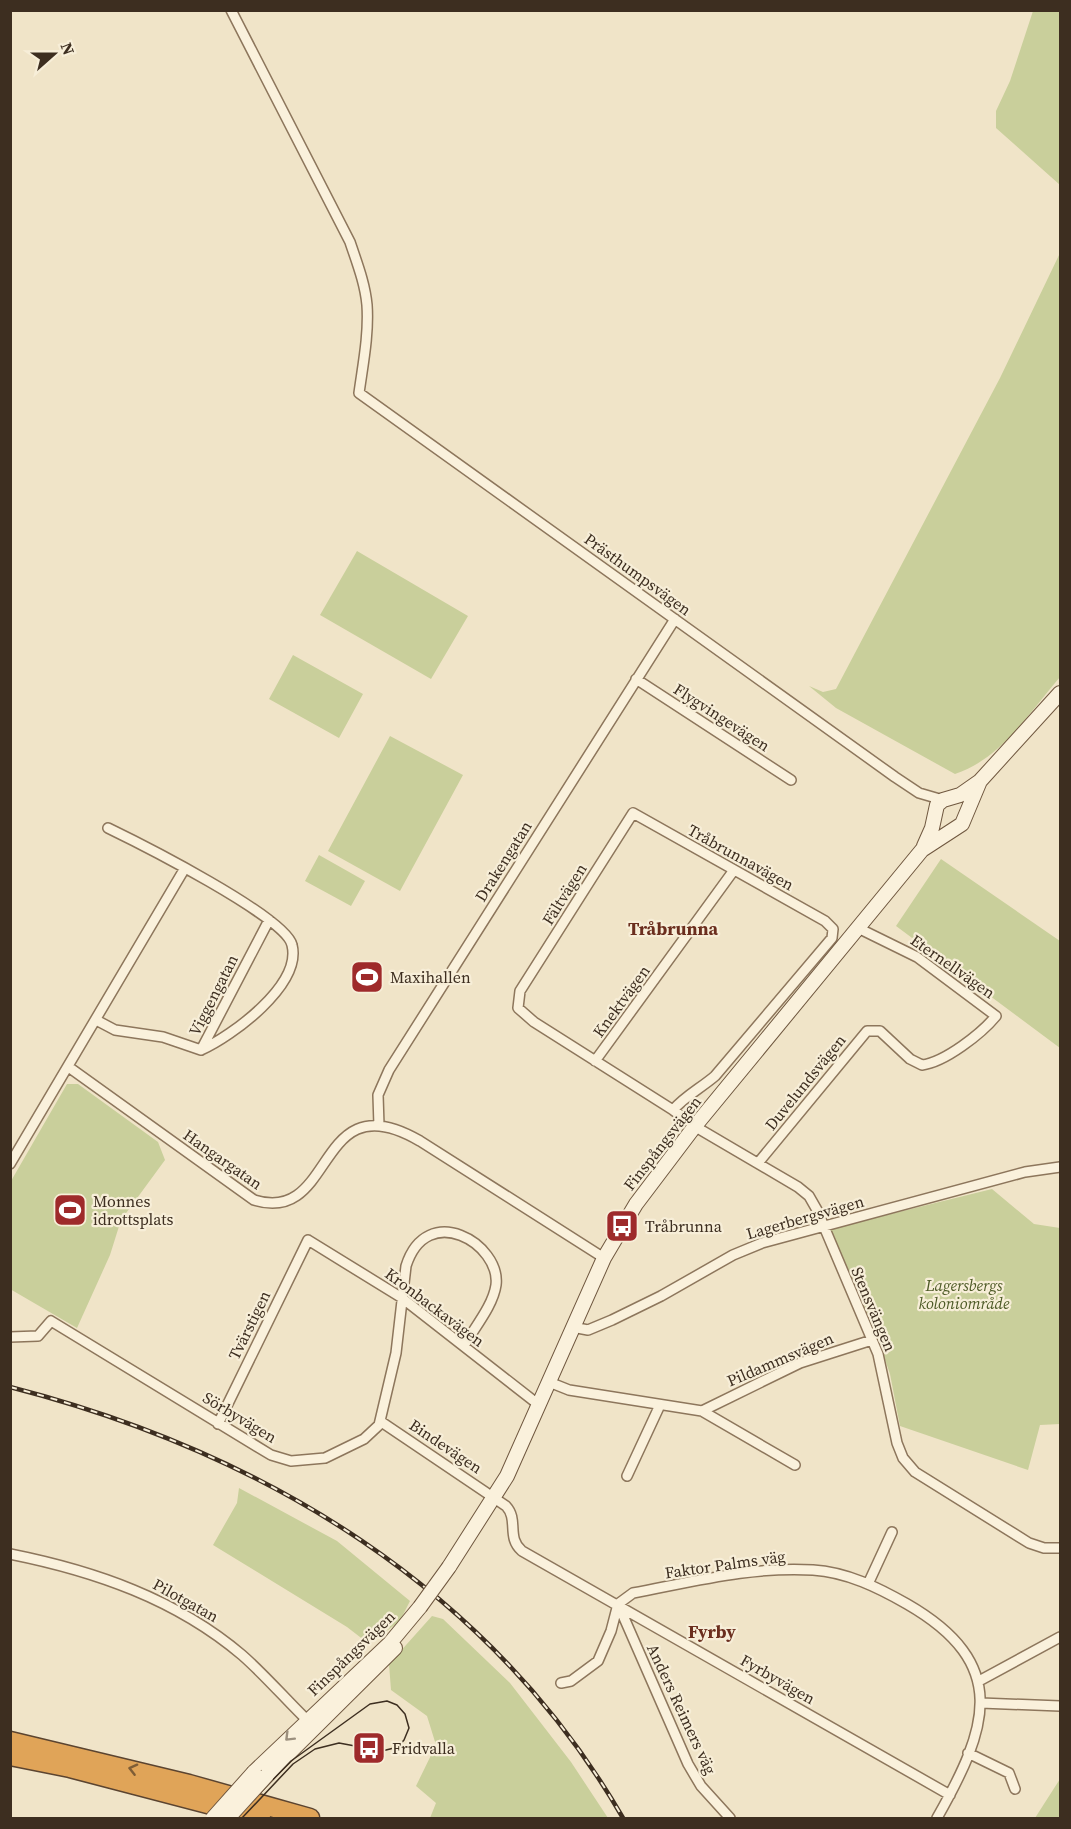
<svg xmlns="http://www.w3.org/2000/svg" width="1071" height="1829" font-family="'Source Serif 4',serif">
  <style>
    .green { fill: #c9cf9b }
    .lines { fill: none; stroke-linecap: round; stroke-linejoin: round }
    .street-casing { stroke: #8d765c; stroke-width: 12 }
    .secondary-casing { stroke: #6f573f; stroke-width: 16 }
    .highway-casing { stroke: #5b4430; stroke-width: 21 }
    .street { stroke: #faf1dc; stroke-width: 9 }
    .secondary { stroke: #faf1dc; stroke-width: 14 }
    .highway { stroke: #e0a458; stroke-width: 18 }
    .tram { stroke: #3d2e20; stroke-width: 1.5 }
    .rail-casing { stroke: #3d2e20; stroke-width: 4.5 }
    .rail { stroke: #f7eed8; stroke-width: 2; stroke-dasharray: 7; stroke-linecap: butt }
    .secondary-bridge-casing { stroke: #6f573f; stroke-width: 16; stroke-linecap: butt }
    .secondary-bridge { stroke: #faf1dc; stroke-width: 14 }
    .oneway { stroke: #9c907e }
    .oneway2 { stroke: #7e5d36 }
    .labels { text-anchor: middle; stroke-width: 4.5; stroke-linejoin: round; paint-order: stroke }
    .street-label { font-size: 16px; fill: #3d2e20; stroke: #f7eed8 }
    .poi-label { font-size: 16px; fill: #3d2e20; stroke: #f7eed8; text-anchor: start }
    .park-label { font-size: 16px; font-style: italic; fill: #4d5a26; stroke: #f7eed8 }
    .neighbourhood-label { font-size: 18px; font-weight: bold; fill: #6b2e1e; stroke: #f7eed8 }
  </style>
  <rect width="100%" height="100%" fill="#f0e4c8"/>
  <path class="green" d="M1033 11H1060V185L996 128V111L1010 81Z
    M1060 253V677C1029 713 1001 759 955 774L836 708 809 686 823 692 836 689 1000 378Z
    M357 551 468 616 431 679 320 615Z
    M293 655 363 694 339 738 269 699Z
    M390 736 463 775 400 891 328 851Z
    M319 855 365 881 351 906 305 881Z
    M941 859 1060 941V1048L896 926Z
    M67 1084H78L158 1142 165 1160 121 1220 110 1255 77 1328 10 1289 11 1181Z
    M992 1189 1034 1224 1060 1228V1424L1040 1425 1028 1470 900 1426 890 1374 873 1325 830 1229Z
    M239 1488 337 1541 410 1601 400 1621 369 1644 347 1627 213 1545 237 1503Z
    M432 1616 443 1619 510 1683 571 1762 608 1818H430L436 1803 416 1786 436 1745 427 1716 391 1690 389 1664Z
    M1060 1779V1818H1035Z"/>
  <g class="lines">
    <g class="street-casing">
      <path id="street" d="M231 10 350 242C357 263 365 283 367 305 369 334 363 364 359 393L895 777 919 793 943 800
        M636 679 791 780
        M108 828C139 843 286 917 292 945 302 985 232 1036 201 1050
        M96 1020 115 1030 163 1037 201 1050 269 920
        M595 1061 734 870
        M70 1068 254 1200C337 1226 314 1079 420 1141L604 1258
        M673 1110C685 1096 701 1088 715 1076L832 938 833 929 825 921 633 813 520 991 518 1008 534 1022 673 1110 701 1130 798 1187 809 1196 817 1210 878 1354 897 1443 903 1458 915 1472 1029 1543 1044 1548H1060
        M379 1126 378 1095 389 1070 675 619
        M758 1163 867 1031H880L910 1059 922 1065C945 1062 981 1034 996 1016L917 957 858 928
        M10 1164 185 868
        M572 1327 588 1330 612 1320 661 1296 733 1255 762 1243 1025 1172 1060 1167
        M10 1337 38 1336 51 1321 271 1455 291 1461 325 1458 364 1439 379 1425 396 1353 406 1266C427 1200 501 1244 496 1285 493 1306 474 1328 464 1346
        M549 1382 569 1390 702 1411 800 1363 872 1340
        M702 1411 795 1465
        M380 1421 506 1506C519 1520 506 1537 522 1551L950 1795
        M218 1424 308 1240 402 1298 539 1405
        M627 1476 660 1405
        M10 1554C95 1571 176 1599 242 1655 266 1676 287 1701 310 1723
        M868 1584 892 1532
        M618 1604 688 1764 701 1786 730 1818
        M979 1681 1060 1637
        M561 1683 571 1681 598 1661 611 1631 618 1604 633 1593C692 1582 753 1566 813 1570 847 1572 879 1588 907 1604 1011 1664 988 1728 937 1818
        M981 1703 1060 1706
        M968 1753 1009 1773 1015 1789"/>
    </g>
    <g class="secondary-casing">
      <path id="secondary" d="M924 846 932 828 937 805 943 800 960 795 980 781 1060 693
        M449 1567 507 1476 604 1258 636 1204 695 1126 922 850 962 824 980 781
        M254 1772 390 1643 420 1607
        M267 1775 395 1648"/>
    </g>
    <g class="highway-casing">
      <path id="highway" d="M10 1741 189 1784 310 1818
        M10 1756 70 1768 261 1818"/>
    </g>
    <use href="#street" class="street"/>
    <use href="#secondary" class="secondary"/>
    <use href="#highway" class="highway"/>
    <path class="tram" d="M236 1818 291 1761 370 1704 387 1701 397 1705 405 1714 409 1728 404 1740 398 1747 382 1751 339 1743 315 1749 293 1764 242 1818"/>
    <g class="rail-casing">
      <path id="rail" d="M10 1387C263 1452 490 1588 623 1818"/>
    </g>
    <use href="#rail" class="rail"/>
    <g class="secondary-bridge-casing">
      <path id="secondary-bridge" d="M420 1607 449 1567
        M213 1818 254 1772
        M228 1818 267 1775"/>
    </g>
    <use href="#secondary-bridge" class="secondary-bridge"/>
  </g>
  <defs><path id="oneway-chevron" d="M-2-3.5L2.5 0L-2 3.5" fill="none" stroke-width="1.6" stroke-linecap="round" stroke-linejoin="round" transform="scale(1.5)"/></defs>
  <use class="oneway" href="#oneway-chevron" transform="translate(289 1737) rotate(135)"/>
  <use class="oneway2" href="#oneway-chevron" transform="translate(133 1769) rotate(-166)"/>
  <defs>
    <g id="stadium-square" transform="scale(1.725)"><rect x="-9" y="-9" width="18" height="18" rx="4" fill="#9e2a2b" stroke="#f7eed8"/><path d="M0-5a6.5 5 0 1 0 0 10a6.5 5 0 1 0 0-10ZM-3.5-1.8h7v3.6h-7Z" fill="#fff"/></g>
    <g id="bus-square" transform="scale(1.725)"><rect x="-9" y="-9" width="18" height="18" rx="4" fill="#9e2a2b" stroke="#f7eed8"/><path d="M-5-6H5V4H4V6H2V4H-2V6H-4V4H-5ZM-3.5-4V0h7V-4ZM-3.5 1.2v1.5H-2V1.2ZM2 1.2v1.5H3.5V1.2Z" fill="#fff"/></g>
  </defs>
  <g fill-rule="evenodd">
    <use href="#stadium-square" x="367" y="977"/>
    <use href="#stadium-square" x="70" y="1210"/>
    <use href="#bus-square" x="622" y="1226"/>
    <use href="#bus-square" x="369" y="1748"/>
  </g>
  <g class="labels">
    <g class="street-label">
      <text transform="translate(638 574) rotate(36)" y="6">Prästhumpsvägen</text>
      <text transform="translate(722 717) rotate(33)" y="6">Flygvingevägen</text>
      <text transform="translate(741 857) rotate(29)" y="6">Tråbrunnavägen</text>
      <text transform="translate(503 861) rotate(-58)" y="6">Drakengatan</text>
      <text transform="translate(564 894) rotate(-58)" y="6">Fältvägen</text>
      <text transform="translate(953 966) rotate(35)" y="6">Eternellvägen</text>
      <text transform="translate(213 995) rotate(-63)" y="6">Viggengatan</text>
      <text transform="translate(621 1001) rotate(-54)" y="6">Knektvägen</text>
      <text transform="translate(805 1082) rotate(-51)" y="6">Duvelundsvägen</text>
      <text transform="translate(662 1143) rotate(-52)" y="6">Finspångsvägen</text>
      <text transform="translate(223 1159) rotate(35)" y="6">Hangargatan</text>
      <text transform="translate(805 1217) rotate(-16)" y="6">Lagerbergsvägen</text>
      <text transform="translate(435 1307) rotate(37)" y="6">Kronbackavägen</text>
      <text transform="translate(874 1309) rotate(67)" y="6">Stensvängen</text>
      <text transform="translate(249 1325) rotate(-64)" y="6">Tvärstigen</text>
      <text transform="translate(780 1359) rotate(-23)" y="6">Pildammsvägen</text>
      <text transform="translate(240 1417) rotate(31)" y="6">Sörbyvägen</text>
      <text transform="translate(446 1446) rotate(34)" y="6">Bindevägen</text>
      <text transform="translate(725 1564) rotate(-8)" y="6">Faktor Palms väg</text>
      <text transform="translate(186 1600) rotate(29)" y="6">Pilotgatan</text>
      <text transform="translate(351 1653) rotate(-44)" y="6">Finspångsvägen</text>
      <text transform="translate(778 1679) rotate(30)" y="6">Fyrbyvägen</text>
      <text transform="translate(682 1709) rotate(65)" y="6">Anders Reimers väg</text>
    </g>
    <g class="poi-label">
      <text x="390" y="983">Maxihallen</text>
      <text x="93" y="1207">Monnes<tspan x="93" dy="18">idrottsplats</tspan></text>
      <text x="645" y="1232">Tråbrunna</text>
      <text x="392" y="1754">Fridvalla</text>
    </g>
    <g class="park-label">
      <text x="964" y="1291">Lagersbergs<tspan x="964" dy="18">koloniområde</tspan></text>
    </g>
    <g class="neighbourhood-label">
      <text x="673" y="935">Tråbrunna</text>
      <text x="712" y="1638">Fyrby</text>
    </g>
  </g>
  <rect width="1071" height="1829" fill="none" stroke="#3d2e20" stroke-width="24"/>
  <g transform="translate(54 54) rotate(69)" stroke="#f7eed8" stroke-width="4.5" paint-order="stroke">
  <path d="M0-4.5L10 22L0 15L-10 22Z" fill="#3d2e20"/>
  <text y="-9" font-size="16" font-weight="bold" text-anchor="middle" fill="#3d2e20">N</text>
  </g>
</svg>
